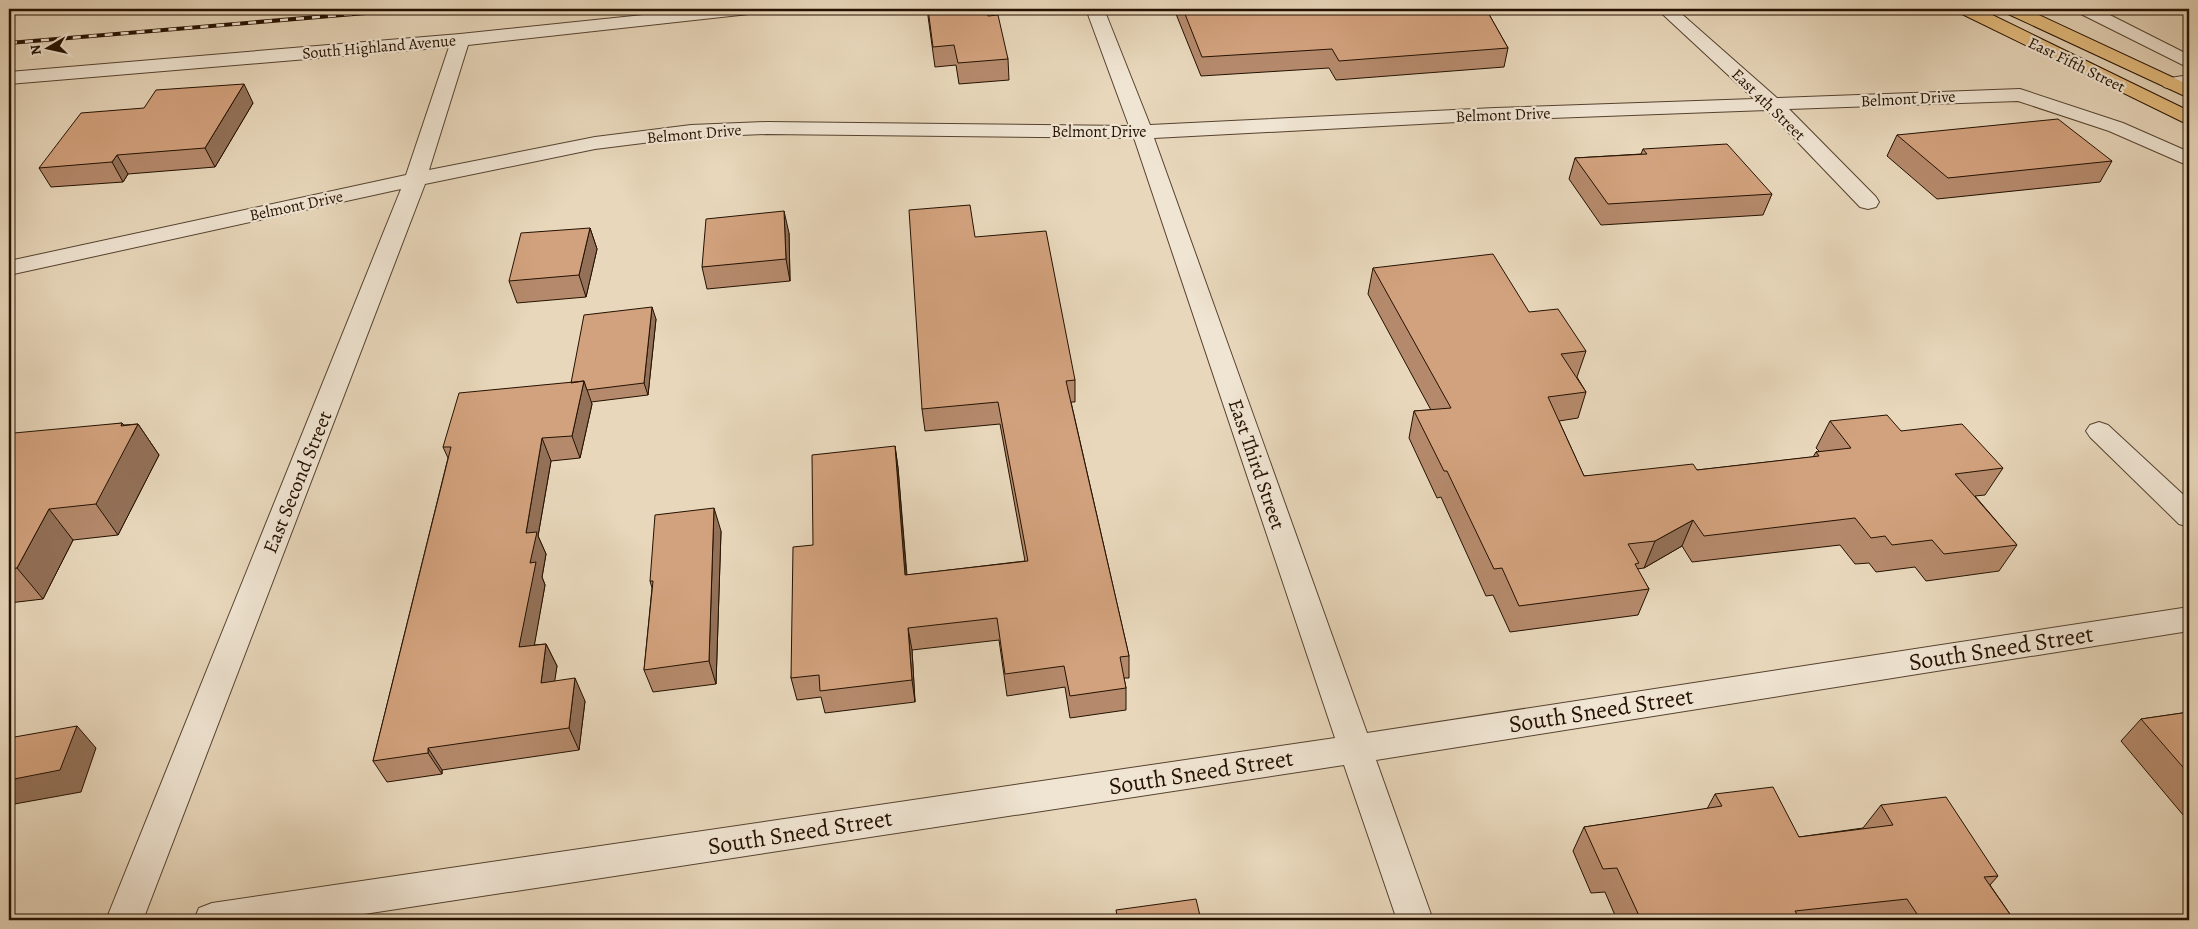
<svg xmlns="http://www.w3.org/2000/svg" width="2198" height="929" font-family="Alegreya,serif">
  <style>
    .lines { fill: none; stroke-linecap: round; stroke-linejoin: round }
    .service-casing { stroke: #55422f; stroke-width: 2 }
    .minor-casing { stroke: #55422f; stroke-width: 2 }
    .primary-casing { stroke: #241100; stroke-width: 2 }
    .service { fill: #f0e5d3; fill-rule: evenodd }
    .minor { fill: #f0e5d3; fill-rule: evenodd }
    .primary { fill: #e4bc7e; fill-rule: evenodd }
    .rail-casing { stroke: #241100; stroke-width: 4 }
    .rail { stroke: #f0e5d3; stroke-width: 2.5; stroke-dasharray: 8; stroke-linecap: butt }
    .wall { fill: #b58a6c; stroke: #241100 }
    .shaded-wall { fill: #937158; stroke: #241100 }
    .building { fill: #d2a17d; stroke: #241100 }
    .labels { text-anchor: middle; stroke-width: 4.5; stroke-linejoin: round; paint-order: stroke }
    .far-street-label { font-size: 16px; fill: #241100; stroke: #f0e5d3 }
    .street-label { font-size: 20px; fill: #241100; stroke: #f0e5d3 }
    .near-street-label { font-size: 24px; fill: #241100; stroke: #f0e5d3 }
  </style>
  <rect width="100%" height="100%" fill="#e8d7bb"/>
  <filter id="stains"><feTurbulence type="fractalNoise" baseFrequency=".004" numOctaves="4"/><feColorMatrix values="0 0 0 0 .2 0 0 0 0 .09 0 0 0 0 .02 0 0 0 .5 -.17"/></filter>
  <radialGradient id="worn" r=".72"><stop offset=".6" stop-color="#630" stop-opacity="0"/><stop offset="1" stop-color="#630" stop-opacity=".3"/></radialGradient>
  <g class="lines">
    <g class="service-casing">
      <path id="service" d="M2076 9H2098L2189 55V68L2079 13Z"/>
    </g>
    <g class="minor-casing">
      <path id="minor" d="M701 9H758L755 13 749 14 468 45 429 170 595 137 691 125 767 122 1129 126 1086 9H1104L1150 125 1495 108 1754 99 1657 9H1676L1777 98 2020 89 2123 123 2189 152V166L2109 131 2018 101 1789 109 1876 197 1879 202 1876 207 1868 209 1860 207 1767 110 1495 120 1154 138 1367 733 2189 607V631L1376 760 1433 920H1397L1344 765 325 920H194L199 908 212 903 1335 738 1134 138 767 134 691 137 595 149 425 184 143 920H106L401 189 9 275V261L406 175 449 47 9 84V72L460 34Z
        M2189 75V87L2171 89 2164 87 2161 83 2164 79Z
        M2099 422 2108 425 2189 500V527L2179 524 2090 437 2086 431 2090 425Z"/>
    </g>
    <g class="primary-casing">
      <path id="primary" d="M1957 9H1980L2189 111V125L1960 13Z
        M2003 9H2026L2189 85V98L2006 13Z"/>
    </g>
    <use href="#service" class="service"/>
    <use href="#minor" class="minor"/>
    <use href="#primary" class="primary"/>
    <g class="rail-casing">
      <path id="rail" d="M9 43 413 9"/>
    </g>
    <use href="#rail" class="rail"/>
  </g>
  <path class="wall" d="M927 9 988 16 1008 59 1009 80 959 84 956 65 935 67Z
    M1174 9H1486L1508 48 1504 67 1336 80 1329 68 1201 76Z
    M253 103 215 167 128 174 123 182 51 187 39 168Z
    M1897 135 2112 161 2100 182 1937 199 1887 156Z
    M1643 149 1772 194 1763 215 1601 225 1569 179 1575 158 1641 154Z
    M590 228 597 249 586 297 517 303 509 281Z
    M789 233 790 281 707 289 702 267Z
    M975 237 1075 380V402H1071L1129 656V678H1124L1126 688V710L1070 718 1065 687 1007 696 999 640 912 650 915 702 825 713 821 697 797 700 791 678 813 545 895 446 898 468 907 575 1025 561 1000 424 925 431 922 409Z
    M1373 268 1529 312 1586 351 1577 377 1586 392 1578 418 1559 421 1584 476 1697 470 1813 457 1816 452 1819 451 1816 448 1830 421 1901 431 2003 468 1985 495 1975 496 2017 545 1999 571 1926 581 1915 567 1876 572 1869 563 1855 564 1840 545 1692 562 1682 546 1644 568 1637 569 1649 589 1638 615 1510 632 1493 595 1486 596 1441 497 1437 498 1409 438 1414 411 1431 410 1368 294Z
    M656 319 648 395 591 402 592 404 580 458 551 461 538 536 546 554 542 577 545 585 534 645 546 644 557 666 554 681 585 701 579 750 442 770V774L387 782 373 761 448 458 443 447 571 383Z
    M122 423 124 425 138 424 159 455 118 535 73 540 43 599 9 603V441Z
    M721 531 716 684 653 692 644 670 652 588 650 581Z
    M2189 712V822L2121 741 2141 719Z
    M1715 794 1799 837 1863 828 1881 805 1998 876 1990 885 2014 920H1617L1605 892 1591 893 1573 851 1584 827 1707 809Z"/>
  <path class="shaded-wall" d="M244 84 253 103 215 167 205 148Z
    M117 155 128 174 123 182 112 162Z
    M784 211 789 233 790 281 786 259Z
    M590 228 597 249 586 297 579 275Z
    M652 307 656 319 648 395 644 383Z
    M584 381 592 404 580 458 572 436Z
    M122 423 132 436 138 424 159 455 118 535 96 504Z
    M542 438 551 461 538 536 546 554 542 577 545 585 530 670 519 647 530 563 526 533Z
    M895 446 898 468 908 597 905 575Z
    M714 508 721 531 716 684 709 661Z
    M49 509 73 540 43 599 17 568Z
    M1693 520 1682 546 1644 568 1655 541Z
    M908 628 912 650 915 702 912 680Z
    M546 644 557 666 551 706 541 683Z
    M575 678 585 701 579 750 569 728Z
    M77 726 96 748 81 792 9 805V780Z
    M428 748 442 770V774L428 753Z"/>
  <path class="building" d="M928 9H986L988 16 998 15 1008 59 958 63 954 45 933 47Z
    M1183 9H1486L1508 48 1339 61 1332 49 1202 57Z
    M244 84 205 148 117 155 112 162 39 168 81 113 144 108 156 90Z
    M2058 119 2112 161 1948 178 1897 135Z
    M1727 144 1772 194 1608 204 1575 158 1647 154 1643 149Z
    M970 205 975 237 1046 231 1075 380 1066 381 1129 656 1120 657 1126 688 1070 696 1064 666 1005 674 997 618 908 628 912 680 820 691 819 675 791 678 793 547 813 545 812 455 895 446 905 575 1028 561 998 402 922 409 909 210Z
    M784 211 786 259 702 267 706 219Z
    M590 228 579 275 509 281 521 233Z
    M1493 254 1529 312 1558 309 1586 351 1561 354 1586 392 1548 397 1584 476 1693 464 1697 470 1819 456 1816 452 1851 448 1830 421 1887 415 1901 431 1962 424 2003 468 1955 474 2017 545 1944 554 1932 540 1892 545 1885 536 1871 538 1855 518 1704 536 1693 520 1655 541 1628 544 1639 563 1635 564 1649 589 1519 606 1502 568 1494 569 1447 471H1444L1414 411 1451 408 1373 268Z
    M652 307 644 383 587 390 584 381 571 383 584 315Z
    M584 381 572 436 542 438 526 533 537 532 530 563 536 562 519 647 546 644 541 683 575 678 569 728 428 748V753L373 761 451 447H443L459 393Z
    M122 423 121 426 138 424 96 504 49 509 17 568 9 569V441L14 433Z
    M714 508 709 661 644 670 653 581H650L655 515Z
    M2189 712V774L2141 719Z
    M77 726 60 770 9 780V738Z
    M1773 787 1799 837 1893 825 1881 805 1946 797 1998 876 1984 877 2014 920H1921L1907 899 1795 911 1800 920H1641L1617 868 1603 869 1584 827 1722 806 1715 794Z
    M1196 899 1201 920H1118L1116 910Z"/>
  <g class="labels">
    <g class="far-street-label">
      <text transform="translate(379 46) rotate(-5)" y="6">South Highland Avenue</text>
      <text transform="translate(2077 64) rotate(26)" y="6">East Fifth Street</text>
      <text transform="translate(1908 98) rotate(-3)" y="6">Belmont Drive</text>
      <text transform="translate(1769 104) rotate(44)" y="6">East 4th Street</text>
      <text transform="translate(1503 114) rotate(-2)" y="6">Belmont Drive</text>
      <text x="1099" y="137">Belmont Drive</text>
      <text transform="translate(694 133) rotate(-5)" y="6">Belmont Drive</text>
      <text transform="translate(296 205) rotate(-12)" y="6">Belmont Drive</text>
    </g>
    <g class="street-label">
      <text transform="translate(1257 464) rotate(71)" y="7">East Third Street</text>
      <text transform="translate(297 482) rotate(-68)" y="7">East Second Street</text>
    </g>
    <g class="near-street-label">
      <text transform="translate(2001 648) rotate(-9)" y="8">South Sneed Street</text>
      <text transform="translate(1601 710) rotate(-9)" y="8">South Sneed Street</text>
      <text transform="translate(1201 772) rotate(-9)" y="8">South Sneed Street</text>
      <text transform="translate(800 832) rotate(-9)" y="8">South Sneed Street</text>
    </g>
  </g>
  <rect width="2198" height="929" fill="none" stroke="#e8d7bb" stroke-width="30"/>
  <rect x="10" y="10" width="2178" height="909" fill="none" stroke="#241100" stroke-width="2.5"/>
  <rect x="15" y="15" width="2168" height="899" fill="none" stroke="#241100"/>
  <g transform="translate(48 48) rotate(261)" stroke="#f0e5d3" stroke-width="4" paint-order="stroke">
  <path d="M0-4L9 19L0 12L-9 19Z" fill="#241100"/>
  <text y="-8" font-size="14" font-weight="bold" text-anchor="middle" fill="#241100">N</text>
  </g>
  <rect width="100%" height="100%" filter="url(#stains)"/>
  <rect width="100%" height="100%" fill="url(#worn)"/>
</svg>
